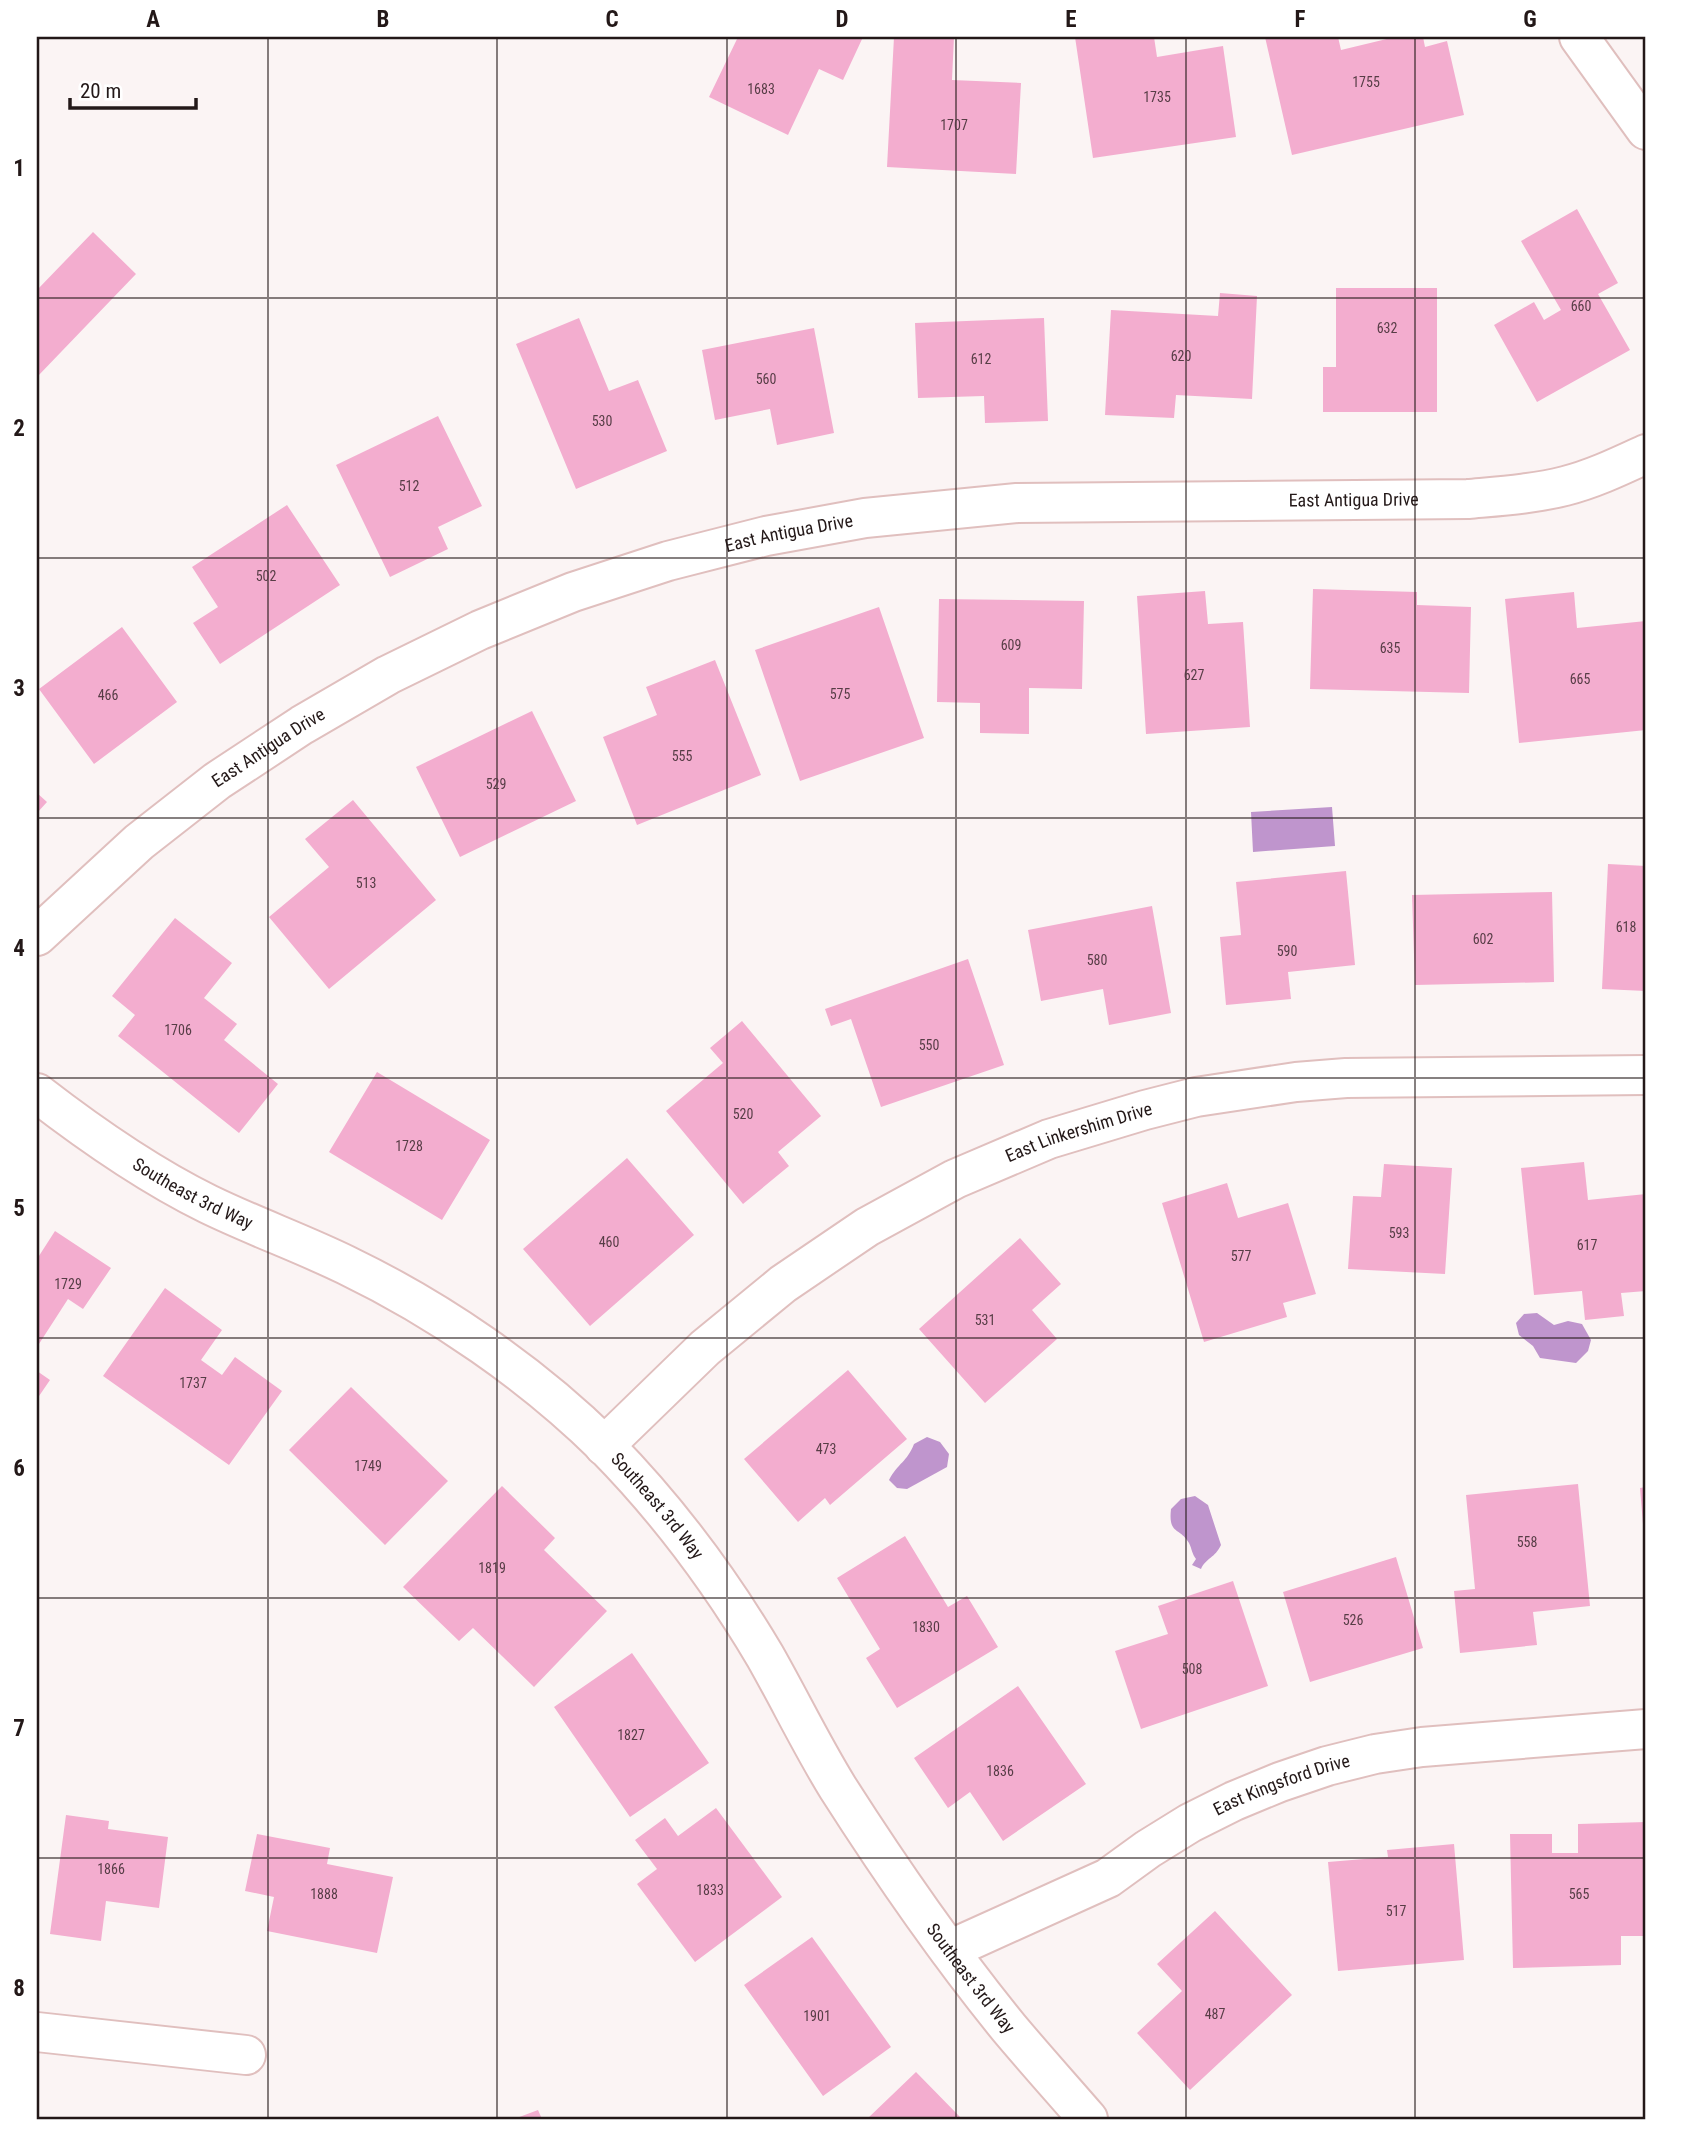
<svg xmlns="http://www.w3.org/2000/svg" width="1683" height="2156" font-family="'Roboto Condensed',sans-serif">
  <style>
    .water { fill: #bf95cd }
    .building { fill: #f3adcf }
    .lines { fill: none; stroke-linecap: round; stroke-linejoin: round }
    .minor-casing { stroke: #e0bfbe; stroke-width: 42 }
    .minor { stroke: #fff; stroke-width: 38 }
    .grid { fill: none; stroke: #231818; stroke-width: 2; stroke-opacity: 0.55 }
    .labels { text-anchor: middle; stroke-width: 5; stroke-linejoin: round; paint-order: stroke }
    .number-label { font-size: 14px; fill: #573d46 }
    .street-label { font-size: 18px; fill: #231818; stroke: #fff }
    .neatline { fill: none; stroke: #231818; stroke-width: 2.5 }
    .grid-label { font-size: 23px; text-anchor: middle; font-weight: bold; fill: #231818 }
  </style>
  <rect width="100%" height="100%" fill="#fbf4f4"/>
  <path class="water" d="M1332 807 1335 846 1253 852 1251 812Z
    M1537 1313 1554 1325 1568 1321 1582 1324 1591 1340 1588 1351 1576 1363 1540 1358 1533 1346 1519 1335 1516 1323 1524 1314Z
    M927 1437 940 1442 949 1454 947 1467 907 1489 897 1488 889 1480C898 1463 907 1462 914 1444Z
    M1195 1496 1208 1505 1221 1545C1215 1558 1206 1558 1201 1569L1192 1565 1196 1559C1192 1554 1192 1549 1189 1543 1180 1527 1168 1535 1171 1509L1181 1499Z"/>
  <path class="building" d="M738 37H863L843 80 819 69 788 135 709 97Z
    M894 37H954L952 80 1021 83 1016 174 887 167Z
    M1075 37H1154L1157 57 1223 46 1236 137 1093 158Z
    M1265 37H1338L1341 50 1395 37H1423L1425 47 1447 41 1464 115 1292 155Z
    M1577 209 1618 283 1598 294 1630 350 1537 402 1494 325 1534 302 1544 320 1561 310 1521 241Z
    M93 232 136 274 37 377V290Z
    M1336 288H1437V412H1323V367H1336Z
    M1220 293 1257 296 1252 399 1176 395 1174 418 1105 415 1111 310 1218 316Z
    M579 318 609 391 638 380 667 451 576 489 516 344Z
    M1044 318 1048 421 985 423 984 396 918 398 915 323Z
    M814 328 834 433 777 445 770 409 715 420 702 350Z
    M438 416 482 506 438 527 448 549 390 577 336 465Z
    M287 505 340 585 220 664 193 623 218 607 192 567Z
    M1313 589 1417 592V605L1471 607 1469 693 1310 689Z
    M1205 591 1208 624 1243 622 1250 727 1146 734 1137 596Z
    M1574 592 1577 628 1646 621V730L1519 743 1505 599Z
    M939 599 1084 601 1082 689 1029 688V734L980 733V703L937 702Z
    M879 607 924 738 800 781 755 650Z
    M122 627 177 702 94 764 39 689Z
    M715 660 761 775 637 825 603 737 657 715 646 687Z
    M532 711 576 801 460 857 416 767Z
    M37 793 47 802 37 813Z
    M353 800 436 900 329 989 269 917 329 867 305 839Z
    M1608 864 1646 866V991L1602 989Z
    M1346 871 1355 965 1288 972 1291 999 1226 1005 1220 937 1241 935 1236 882Z
    M1552 892 1554 982 1415 985 1412 895Z
    M1152 906 1171 1013 1109 1025 1103 989 1041 1001 1028 930Z
    M175 918 232 963 204 998 237 1024 224 1040 278 1084 239 1133 118 1036 135 1015 112 996Z
    M968 959 1004 1065 881 1107 851 1019 831 1026 825 1009Z
    M742 1021 821 1116 778 1152 789 1166 743 1204 666 1111 723 1063 710 1048Z
    M377 1072 490 1140 442 1220 329 1152Z
    M627 1158 694 1235 590 1326 523 1249Z
    M1584 1162 1588 1200 1646 1194V1291L1621 1293 1624 1316 1585 1320 1582 1291 1534 1295 1521 1168Z
    M1384 1164 1452 1168 1445 1274 1348 1269 1353 1196 1381 1197Z
    M1227 1183 1238 1218 1288 1203 1316 1294 1283 1303 1287 1317 1204 1342 1162 1203Z
    M55 1231 111 1268 83 1309 68 1299 37 1347V1259Z
    M1020 1238 1061 1284 1032 1310 1057 1339 985 1403 919 1329Z
    M165 1288 222 1330 201 1360 222 1375 235 1357 282 1391 229 1465 103 1376Z
    M848 1370 907 1439 830 1505 825 1498 798 1522 744 1459Z
    M37 1371 50 1380 37 1399Z
    M351 1387 448 1481 385 1545 289 1450Z
    M1578 1484 1590 1606 1533 1612 1537 1645 1460 1653 1454 1591 1475 1589 1466 1495Z
    M502 1486 555 1538 544 1550 607 1611 534 1687 473 1628 459 1641 403 1587Z
    M1646 1487V1536H1644L1640 1488Z
    M905 1536 948 1607 967 1596 998 1647 897 1708 866 1658 880 1649 837 1578Z
    M1396 1557 1423 1648 1310 1682 1283 1592Z
    M1233 1581 1268 1686 1141 1729 1115 1651 1168 1634 1158 1606Z
    M632 1653 709 1763 630 1817 554 1707Z
    M1018 1686 1086 1784 1003 1841 970 1792 948 1808 914 1758Z
    M716 1808 782 1897 695 1962 637 1884 657 1869 635 1840 665 1818 678 1836Z
    M66 1815 109 1821 108 1829 168 1837 159 1908 106 1901 101 1941 50 1934Z
    M1646 1822V1936H1621V1965L1513 1968 1510 1834H1552V1853H1578V1824Z
    M257 1834 330 1848 327 1864 393 1877 377 1953 267 1931 274 1897 245 1891Z
    M1454 1844 1464 1960 1338 1971 1328 1862 1388 1857 1387 1850Z
    M1215 1911 1292 1995 1190 2090 1137 2033 1182 1991 1157 1964Z
    M812 1937 891 2047 823 2096 744 1985Z
    M916 2072 962 2119H867Z
    M538 2110 542 2119H514Z"/>
  <g class="lines">
    <g class="minor-casing">
      <g id="minor">
        <path d="M1579 37 1646 130"/>
        <path id="s1" d="M37 936 139 842 217 781 302 725 388 675 480 630 573 592 668 561 766 536 865 518 1017 503 1468 499C1501 496 1533 494 1565 486 1593 479 1620 466 1646 454"/>
        <path id="s2" d="M37 1093C90 1134 147 1174 208 1204 253 1226 301 1243 346 1265 439 1310 531 1373 605 1446 667 1509 720 1580 765 1656 790 1700 812 1746 838 1788 891 1871 947 1952 1009 2028 1035 2059 1062 2089 1088 2119"/>
        <path id="s3" d="M604 1446 705 1348 783 1284 867 1227 955 1179 1049 1139 1145 1110 1196 1097 1296 1082 1346 1078 1646 1075"/>
        <path id="s4" d="M949 1950 1108 1878 1148 1849 1190 1823 1234 1801 1280 1782 1327 1766 1375 1754 1422 1747 1646 1729"/>
        <path d="M37 2032 246 2055"/>
      </g>
    </g>
    <use href="#minor" class="minor"/>
  </g>
  <path class="grid" d="M268 37V2119M497 37V2119M727 37V2119M956 37V2119M1186 37V2119M1415 37V2119M37 298H1646M37 558H1646M37 818H1646M37 1078H1646M37 1338H1646M37 1598H1646M37 1858H1646"/>
  <g class="labels">
    <g class="number-label">
      <text x="1366" y="87">1755</text>
      <text x="761" y="94">1683</text>
      <text x="1157" y="102">1735</text>
      <text x="954" y="130">1707</text>
      <text x="1581" y="311">660</text>
      <text x="1387" y="333">632</text>
      <text x="1181" y="361">620</text>
      <text x="981" y="364">612</text>
      <text x="766" y="384">560</text>
      <text x="602" y="426">530</text>
      <text x="409" y="491">512</text>
      <text x="266" y="581">502</text>
      <text x="1011" y="650">609</text>
      <text x="1390" y="653">635</text>
      <text x="1194" y="680">627</text>
      <text x="1580" y="684">665</text>
      <text x="840" y="699">575</text>
      <text x="108" y="700">466</text>
      <text x="682" y="761">555</text>
      <text x="496" y="789">529</text>
      <text x="366" y="888">513</text>
      <text x="1626" y="932">618</text>
      <text x="1483" y="944">602</text>
      <text x="1287" y="956">590</text>
      <text x="1097" y="965">580</text>
      <text x="178" y="1035">1706</text>
      <text x="929" y="1050">550</text>
      <text x="743" y="1119">520</text>
      <text x="409" y="1151">1728</text>
      <text x="1399" y="1238">593</text>
      <text x="609" y="1247">460</text>
      <text x="1587" y="1250">617</text>
      <text x="1241" y="1261">577</text>
      <text x="68" y="1289">1729</text>
      <text x="985" y="1325">531</text>
      <text x="193" y="1388">1737</text>
      <text x="826" y="1454">473</text>
      <text x="368" y="1471">1749</text>
      <text x="1527" y="1547">558</text>
      <text x="492" y="1573">1819</text>
      <text x="1353" y="1625">526</text>
      <text x="926" y="1632">1830</text>
      <text x="1192" y="1674">508</text>
      <text x="631" y="1740">1827</text>
      <text x="1000" y="1776">1836</text>
      <text x="111" y="1874">1866</text>
      <text x="710" y="1895">1833</text>
      <text x="324" y="1899">1888</text>
      <text x="1579" y="1899">565</text>
      <text x="1396" y="1916">517</text>
      <text x="1215" y="2019">487</text>
      <text x="817" y="2021">1901</text>
    </g>
    <g class="street-label">
      <text dy="6" stroke="none"><textPath href="#s1" startOffset="1433">East Antigua Drive</textPath></text>
      <text dy="6" stroke="none"><textPath href="#s1" startOffset="866">East Antigua Drive</textPath></text>
      <text dy="6" stroke="none"><textPath href="#s1" startOffset="299">East Antigua Drive</textPath></text>
      <text dy="6" stroke="none"><textPath href="#s3" startOffset="576">East Linkershim Drive</textPath></text>
      <text dy="6" stroke="none"><textPath href="#s2" startOffset="186">Southeast 3rd Way</textPath></text>
      <text dy="6" stroke="none"><textPath href="#s2" startOffset="752">Southeast 3rd Way</textPath></text>
      <text dy="6" stroke="none"><textPath href="#s4" startOffset="373">East Kingsford Drive</textPath></text>
      <text dy="6" stroke="none"><textPath href="#s2" startOffset="1320">Southeast 3rd Way</textPath></text>
    </g>
  </g>
  <rect width="1683" height="2156" fill="none" stroke="#ffffff" stroke-width="77"/>
  <path d="M70 98v10h126v-10" fill="none" stroke="#231818" stroke-width="3.5"/>
  <text x="80" y="98" font-size="21" fill="#231818" stroke="#ffffff" stroke-width="5" paint-order="stroke">20 m</text>
  <rect x="38" y="38" width="1606" height="2080" class="neatline"/>
  <g class="grid-label">
    <text x="153" y="27">A</text>
    <text x="383" y="27">B</text>
    <text x="612" y="27">C</text>
    <text x="842" y="27">D</text>
    <text x="1071" y="27">E</text>
    <text x="1300" y="27">F</text>
    <text x="1530" y="27">G</text>
    <text x="19" y="176">1</text>
    <text x="19" y="436">2</text>
    <text x="19" y="696">3</text>
    <text x="19" y="956">4</text>
    <text x="19" y="1216">5</text>
    <text x="19" y="1476">6</text>
    <text x="19" y="1736">7</text>
    <text x="19" y="1996">8</text>
  </g>
</svg>
